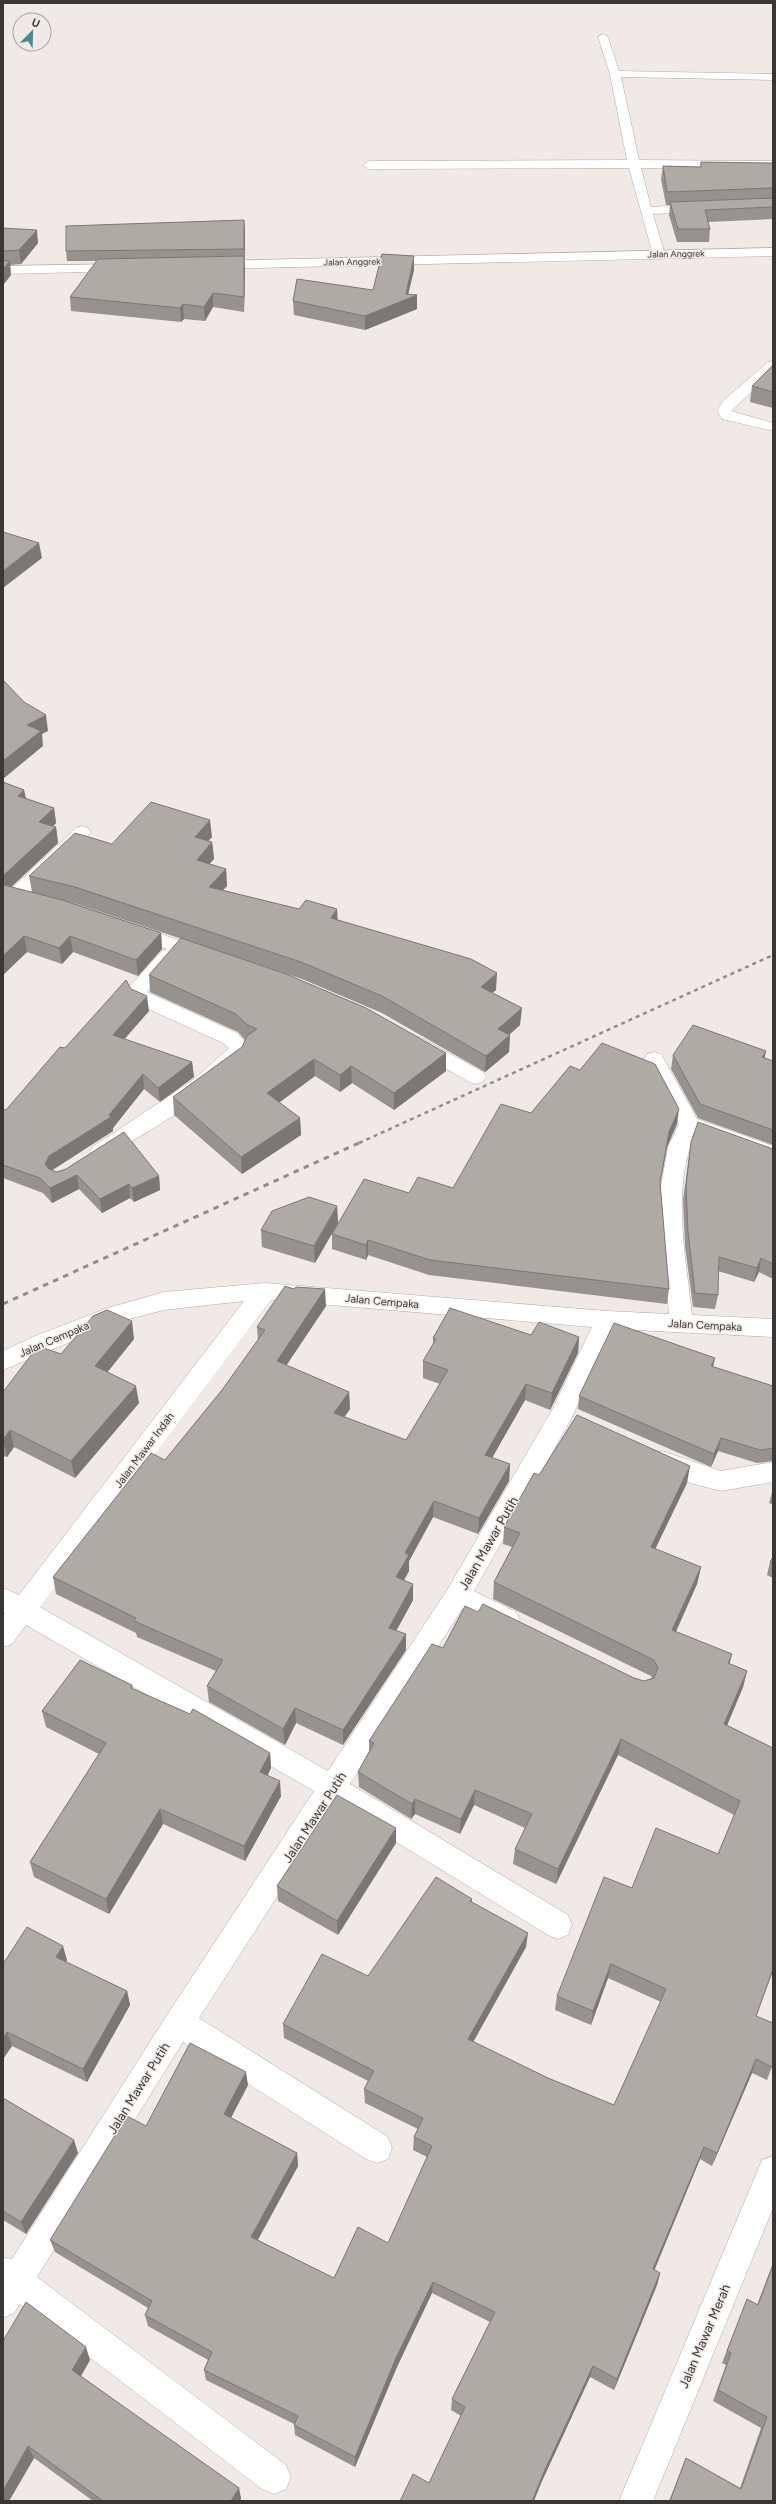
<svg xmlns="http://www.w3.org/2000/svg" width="776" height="2504" font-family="Figtree,sans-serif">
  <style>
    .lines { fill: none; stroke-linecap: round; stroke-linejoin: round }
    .minor-casing { stroke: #b1aaa6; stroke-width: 1 }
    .highway-casing { stroke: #b1aaa6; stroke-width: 1 }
    .minor { fill: #fff; fill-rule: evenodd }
    .highway { fill: #fff; fill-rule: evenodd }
    .rail-far1 { stroke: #928d8a; stroke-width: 2.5; stroke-dasharray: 4 4; stroke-linecap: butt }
    .rail { stroke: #928d8a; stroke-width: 3; stroke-dasharray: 5.5 5.5; stroke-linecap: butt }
    .wall { fill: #97928e }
    .shaded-wall { fill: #7b7774 }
    .building { fill: #b0aaa5; stroke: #7b7774 }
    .labels { text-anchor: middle; stroke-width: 3; stroke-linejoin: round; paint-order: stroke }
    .far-street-label { font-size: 9px; fill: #393735; stroke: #f0e9e5 }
    .street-label { font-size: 11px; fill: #393735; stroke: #f0e9e5 }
    .near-street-label { font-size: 13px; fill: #393735; stroke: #f0e9e5 }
  </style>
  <rect width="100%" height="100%" fill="#f0e9e5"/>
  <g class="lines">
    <g class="minor-casing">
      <path id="minor" d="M603 34 608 37 619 71 773 74V80L621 77 639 160 773 161V169L641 168 651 207 699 204 705 208 699 212 653 214 665 255 663 258 659 259 653 255 629 168 369 169 363 165 369 161 627 160 610 74 598 37Z
        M773 361V372L731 411 773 423V431L722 419 717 411 723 401 768 362Z
        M82 826 88 828 91 832 88 836 29 893 42 896 44 900 42 904 35 906 8 900 6 896 8 892 76 828Z
        M134 925 211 951 214 955 211 959 204 961 177 952 179 955 176 959 147 992 237 1033 250 1047C224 1091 152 1128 108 1156L101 1158 94 1156 90 1151 94 1146 193 1080 229 1048 223 1043 133 1002 127 991 130 986 162 951 167 949 127 935 125 931 127 927Z
        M420 1037 483 1072 486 1077 483 1082 476 1084 469 1082 413 1049 410 1044 413 1039Z
        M654 1052 661 1054 697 1119 773 1146V1162L695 1134C671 1190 686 1256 692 1315L773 1319V1337L614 1329 570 1421 474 1591 516 1612 520 1620 516 1628 507 1631 462 1609 350 1784 568 1915 572 1925 568 1935 558 1939 548 1935 336 1805 199 2018 388 2137 392 2148 388 2159 377 2163 366 2159 183 2042 37 2277 286 2465 291 2477 286 2489 274 2494 262 2489 20 2304 14 2313 3 2318V2257L12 2259 169 2012 314 1791 26 1625 12 1644 3 1647V1616L5 1613 3 1612V1588L19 1595 244 1301 164 1310 121 1321 3 1370V1351L35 1336 108 1308 164 1292 265 1283 607 1311 669 1314 659 1197 668 1147 679 1124 644 1059 647 1054ZM271 1300 592 1327 552 1410 449 1587 328 1771 40 1607Z
        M662 1451 721 1471 773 1462V1482L721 1491 694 1484 654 1468 650 1461 654 1454Z
        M773 2156V2208L653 2501H619L762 2160Z"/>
    </g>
    <g class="highway-casing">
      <path id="highway" d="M773 248V256L214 269 208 265 214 261Z
        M122 264 128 268 127 271 3 274V266Z"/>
    </g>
    <use href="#minor" class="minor"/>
    <use href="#highway" class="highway"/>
    <path class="rail-far1" d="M359 1143 773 955"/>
    <path class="rail" d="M3 1304 361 1142"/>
  </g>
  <path class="wall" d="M701 162 773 164V219L708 222 710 229 709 242H677L669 215 670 205H666L661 179 663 166 700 167Z
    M3 228 38 243 21 264 10 265 11 275 3 285Z
    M245 229V259H244L245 270 244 312 213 307 205 321 184 319 181 322 71 311 70 297 97 261H67L66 251Z
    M414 270 408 294 417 309 365 330 294 315 293 301 373 290Z
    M773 365V408L750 402 752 386Z
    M3 782 24 790 26 798 54 808 56 823 53 826 56 827 58 843 11 887 32 892 29 876 112 844 212 837 208 841 212 842 214 859 209 864 226 869 227 886 222 890 337 920 496 990 492 993 520 1025 509 1035H510L509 1052 485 1072 382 1013 302 979 77 904 64 900 161 933 162 949 138 976 73 952 62 964 27 952 4 974 3 973Z
    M149 975 446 1053V1071L394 1110 352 1083 340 1092 315 1076 279 1102 300 1118 301 1135 242 1174 174 1115 173 1097 242 1047 245 1040 238 1032 150 992Z
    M131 989 149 1011 124 1039 192 1062 194 1077 160 1102 144 1089 113 1128V1131L52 1170 57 1172 159 1176 160 1190 134 1202 130 1198 102 1213 79 1189 52 1203 43 1193 3 1178V1109L6 1110 65 1048Z
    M766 1051 764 1058 773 1061V1145L698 1118 671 1069 673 1055Z
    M531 1113 677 1124 667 1147 660 1184 669 1289 667 1304 429 1275 368 1255 366 1260 332 1249V1234L409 1193 453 1188Z
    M773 1149V1279L759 1272 754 1282 718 1271V1295L715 1309 693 1307 685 1246 683 1200 689 1156Z
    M337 1206 338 1223 315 1263 262 1247 261 1230Z
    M326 1306 286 1365 349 1392 350 1409 344 1417 406 1440 440 1384 423 1378V1361L433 1345V1338L531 1335 579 1337 578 1353 550 1410 525 1400 492 1458 510 1464 509 1481 478 1534 433 1517 409 1561V1571L404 1580 413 1600 396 1631 406 1634V1650L343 1745 296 1723 285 1745 209 1702 207 1686 216 1671 137 1637 136 1633 56 1594 53 1577 165 1460 222 1390 258 1340 257 1327Z
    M134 1339 107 1372 139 1403 75 1478 14 1447 7 1457 3 1456V1392L61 1354Z
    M713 1367 773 1386V1461L757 1463 718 1451 711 1467 578 1409 579 1396Z
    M539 1475 687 1483 655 1549 701 1567 697 1584 676 1632 730 1664 747 1671 743 1687 727 1725 773 1748 756 2016 773 2064 767 2080 752 2073 712 2166 700 2159 654 2270 660 2273 657 2285 614 2390 590 2377 542 2481 429 2483 461 2416 451 2410 452 2399 490 2322 432 2293 396 2369 355 2467 295 2435 294 2425V2424L206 2380 204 2370 208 2360 148 2326 145 2315 148 2308 55 2252 50 2240 146 2126 248 2085 231 2118 297 2153 298 2166 258 2240 334 2278 388 2243 427 2157 413 2150 414 2137 418 2129 365 2103 364 2089 368 2081 284 2038 283 2024 368 1976 472 1899V1902L526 1947 473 2042 548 2078 614 2105 661 2002 608 1978 591 2025 555 2010 557 1996 632 1888 718 1854 734 1815 618 1755 556 1884 513 1864 515 1849 525 1828 474 1805 460 1834 415 1814 411 1819 359 1787 358 1772 369 1752V1741L443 1648 634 1678 644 1681 652 1678 651 1676 493 1599 494 1582 512 1547 503 1544 504 1527Z
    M773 1489V1505L769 1503Z
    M773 1557V1578L767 1575 770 1562Z
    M132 1685 133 1689 270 1753 271 1768 268 1775 281 1796 245 1861 163 1824 109 1914 34 1877 30 1862 99 1754 46 1727 42 1711Z
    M396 1828V1843L338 1935 278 1901 277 1886Z
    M67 1960 66 1962 127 1991 130 2005 87 2082 12 2046 3 2059V1964Z
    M3 2098 78 2153 26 2234 3 2220Z
    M773 2209V2216H772Z
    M773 2263V2501H669L686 2458 740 2488 761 2428 713 2401 726 2365 722 2363 747 2299 757 2305Z
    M3 2341 90 2360 81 2376 241 2498 240 2501H93L34 2458 9 2501H3Z"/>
  <path class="shaded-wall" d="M244 220 245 229V259L244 249Z
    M37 230 38 243 21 264 19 250Z
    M244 256 245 270 244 312Z
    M414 256V270L407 299 417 295V309L365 330V316L406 294Z
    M10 261 11 275 3 285V269Z
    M213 293V307L205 321 204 307Z
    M183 304 184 319 181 322 180 308Z
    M39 543 42 558 3 588V571Z
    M46 715 48 731 42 734 43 746 3 779V761L27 725Z
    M24 790 27 805 18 796Z
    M54 808 56 823 41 838 39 822Z
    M210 820 212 837 196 853 195 837Z
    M56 827 58 843 7 891 3 886V878L4 875Z
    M212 842 214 859 198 876 197 860Z
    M226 869 227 886 211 903 209 887Z
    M337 909 338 926 331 918Z
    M161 933 162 949 138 976 136 960Z
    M24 936 27 952 4 974 3 969V956Z
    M70 936 73 952 62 964 59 948Z
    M497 973 496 990 480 1003 481 987Z
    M147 996 149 1011 115 1050 113 1035Z
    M522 1008 520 1025 497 1045 498 1029Z
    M510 1035 509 1052 485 1072 486 1056Z
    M766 1051 763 1065 762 1057Z
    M446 1053V1071L394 1110V1093Z
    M314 1059 315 1076 268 1111 267 1093Z
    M192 1062 194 1077 160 1102 158 1088Z
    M351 1066 352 1083 340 1092V1075Z
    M143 1074 144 1089 113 1128V1131L51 1171 48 1178 45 1164 49 1156 109 1115Z
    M679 1109 677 1124 667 1147 658 1197 669 1132Z
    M300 1118 301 1135 242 1174 241 1157Z
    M77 1175 79 1189 52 1203 50 1188Z
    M159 1176 160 1190 134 1202 132 1188Z
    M129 1184 130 1198 102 1213 100 1199Z
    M337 1206 338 1223 315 1263 314 1246Z
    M368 1240V1255L366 1260V1245Z
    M761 1258 759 1272 754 1282 757 1268Z
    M325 1289 326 1306 278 1378 277 1361Z
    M132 1321 134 1339 98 1384 95 1366Z
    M579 1337 578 1353 550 1410 552 1393Z
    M715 1358 712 1372 711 1366Z
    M526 1384 525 1400 484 1472 485 1455Z
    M136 1386 139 1403 75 1478 71 1461Z
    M349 1392 350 1409 335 1430 334 1413Z
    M10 1430 14 1447 7 1457 3 1440Z
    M721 1438 718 1451 711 1467 714 1454Z
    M510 1464 509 1481 478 1534 479 1518Z
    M690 1466 687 1483 648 1564 651 1547Z
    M434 1501 433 1517 409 1561V1571L396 1594V1577L405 1553Z
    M701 1567 697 1584 669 1646 672 1630Z
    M413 1584V1600L389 1644V1628Z
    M406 1634V1650L343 1745V1730Z
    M732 1654 728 1670V1663Z
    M747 1671 743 1687 721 1740 724 1724Z
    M295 1708 296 1723 285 1745 283 1729Z
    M621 1739 618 1755 556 1884 558 1869Z
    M270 1753 271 1768 261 1787 260 1772Z
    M280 1781 281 1796 245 1861 244 1846Z
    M475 1790 474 1805 460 1834 461 1819Z
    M415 1799V1814L411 1819 412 1804Z
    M160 1809 163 1824 109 1914 106 1899Z
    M396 1828V1843L338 1935 337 1921Z
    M528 1933 526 1947 467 2053 468 2039Z
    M63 1946 67 1960 60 1971 56 1957Z
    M611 1964 608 1978 591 2025 593 2011Z
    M773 1969V1971L751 2030 756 2016Z
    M127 1991 130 2005 87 2082 83 2069Z
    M7 2032 12 2046 3 2059V2038Z
    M756 2059 752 2073 712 2166 717 2153Z
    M246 2072 248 2085 226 2127 224 2114Z
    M74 2140 78 2153 26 2234 21 2222Z
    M704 2147 700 2159 650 2281 653 2269Z
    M297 2153 298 2166 253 2248 251 2237Z
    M660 2273 657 2285 614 2390 617 2379Z
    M433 2282 432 2293 396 2369 355 2467V2457L396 2358Z
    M86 2347 90 2360 77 2383 72 2370Z
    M593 2366 590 2377 542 2481 534 2501H532L544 2472Z
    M28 2446 34 2458 9 2501H3V2491Z
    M239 2488 241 2498 240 2501H231Z"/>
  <path class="building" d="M701 162 772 163 773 164V188L667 192 663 166 701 167Z
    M773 198V207L705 210 710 229H678L670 202Z
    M244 220V249L66 251V226Z
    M3 228 37 230 19 250 3 251Z
    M382 254 414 256 406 294 417 295 365 316 293 301 297 279 373 290Z
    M244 256V297L213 293 204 307 183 304 180 308 70 297 98 259Z
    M3 261H10L3 269Z
    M773 365V392L752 386Z
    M3 532 39 543 3 571Z
    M3 680 24 702 46 715 27 725 41 731 3 761Z
    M3 782 24 790 18 796 54 808 39 822 56 827 4 875 3 878Z
    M151 802 210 820 195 837 212 842 197 860 226 869 209 887 299 909 306 900 337 909 331 918 471 959 497 973 481 987 522 1008 498 1029 510 1035 486 1056 382 996 301 962 75 887 29 876 75 833 112 844Z
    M3 882 4 885 62 900 161 933 136 960 70 936 59 948 24 936 3 956Z
    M181 938 286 974 366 1008 446 1053 394 1093 351 1066 340 1075 314 1059 267 1093 300 1118 241 1157 173 1097 242 1047 247 1036 257 1029 246 1024 236 1014 149 975Z
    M126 980 131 989 147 996 113 1035 192 1062 158 1088 143 1074 109 1115 111 1117 49 1156 45 1164 49 1169 57 1172 66 1169 124 1132 159 1176 132 1188 129 1184 100 1199 77 1175 50 1188 40 1178 3 1165V1109L6 1110 60 1047 65 1048Z
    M693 1025 766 1051 762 1057 773 1061V1130L700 1104 673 1055Z
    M602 1043 655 1064 679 1109 669 1132 660 1182 669 1289 430 1260 368 1240 366 1245 332 1234 364 1179 409 1193 418 1177 453 1188 501 1104 531 1113 570 1066 580 1070Z
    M698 1122 773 1149V1264L761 1258 757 1268 719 1257 718 1295 695 1293 688 1232 686 1186 691 1142Z
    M309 1197 337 1206 314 1246 261 1230 272 1211Z
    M285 1286 294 1289 296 1287 325 1289 277 1361 349 1392 334 1413 406 1440 448 1370 423 1361 436 1339 433 1338 450 1308 531 1335 539 1322 579 1337 552 1393 526 1384 485 1455 510 1464 479 1518 434 1501 405 1553 409 1555 396 1577 413 1584 389 1628 406 1634 343 1730 295 1708 283 1729 207 1686 223 1660 134 1621 136 1618 53 1577 151 1453 165 1460 222 1390 265 1330 257 1327Z
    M107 1310 132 1321 95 1366 136 1386 71 1461 10 1430 3 1440V1392L38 1346 61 1354 93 1316Z
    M614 1323 715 1358 711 1366 773 1386V1448L760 1450 721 1438 714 1454 579 1396Z
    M577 1415 690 1466 651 1547 701 1567 672 1630 732 1654 728 1663 747 1671 724 1724 773 1748V1747V1969L756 2016 773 2023V2064L772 2067 756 2059 717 2153 704 2147 653 2269 660 2273 617 2379 593 2366 544 2472 532 2501H400L413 2474 429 2483 465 2407 452 2399 495 2312 433 2282 396 2358 355 2457 294 2425 298 2416 204 2370 212 2352 145 2315 152 2301 50 2240 127 2116 146 2126 190 2043 246 2072 224 2114 297 2153 251 2237 334 2278 358 2227 388 2243 432 2146 414 2137 423 2118 364 2089 374 2071 283 2024 322 1954 368 1976 436 1877 472 1899 470 1901 528 1933 468 2039 548 2078 614 2105 666 1989 611 1964 593 2011 557 1996 604 1877 632 1888 656 1828 718 1854 740 1801 621 1739 558 1869 515 1849 532 1814 475 1790 461 1819 415 1799 412 1804 358 1772 374 1743 369 1741 432 1644 443 1648 465 1606 478 1612 483 1604 634 1678 644 1681 654 1678 658 1668 654 1660 494 1582 520 1533 504 1527 534 1473 539 1475Z
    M773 1557V1563L770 1562Z
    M80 1660 132 1685 131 1688 190 1714 193 1709 270 1753 260 1772 280 1781 244 1846 160 1809 106 1899 30 1862 106 1743 42 1711Z
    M337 1795 396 1828 337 1921 277 1886Z
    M27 1927 63 1946 56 1957 127 1991 83 2069 7 2032 3 2038V1964Z
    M3 2098 74 2140 21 2222 3 2211Z
    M773 2265V2501H670L686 2458 741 2489 767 2417 718 2390 731 2353 727 2351 747 2299 758 2305Z
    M26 2302 86 2347 72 2370 239 2488 231 2501H103L28 2446 3 2491V2341Z"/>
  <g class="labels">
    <g class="far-street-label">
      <text transform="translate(676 254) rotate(-1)" y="3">Jalan Anggrek</text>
      <text transform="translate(352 262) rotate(-1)" y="3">Jalan Anggrek</text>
    </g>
    <g class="street-label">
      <text transform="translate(382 1301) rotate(5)" y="4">Jalan Cempaka</text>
      <text transform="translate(705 1325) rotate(3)" y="4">Jalan Cempaka</text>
      <text transform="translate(54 1339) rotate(-23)" y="4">Jalan Cempaka</text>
      <text transform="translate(144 1450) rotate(-53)" y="4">Jalan Mawar Indah</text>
    </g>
    <g class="near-street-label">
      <text transform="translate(488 1543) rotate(-60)" y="5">Jalan Mawar Putih</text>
      <text transform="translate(314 1817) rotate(-57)" y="5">Jalan Mawar Putih</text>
      <text transform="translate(138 2088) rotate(-58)" y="5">Jalan Mawar Putih</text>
      <text transform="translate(704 2336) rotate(-67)" y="5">Jalan Mawar Merah</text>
    </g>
  </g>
  <rect width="776" height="2504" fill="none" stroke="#393735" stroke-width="8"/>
  <g transform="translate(32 32) rotate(23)"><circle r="19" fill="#f0e9e5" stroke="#a7a29f"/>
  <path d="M0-3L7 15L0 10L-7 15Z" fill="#448b95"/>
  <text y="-6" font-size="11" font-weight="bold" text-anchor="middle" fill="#393735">U</text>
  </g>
</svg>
